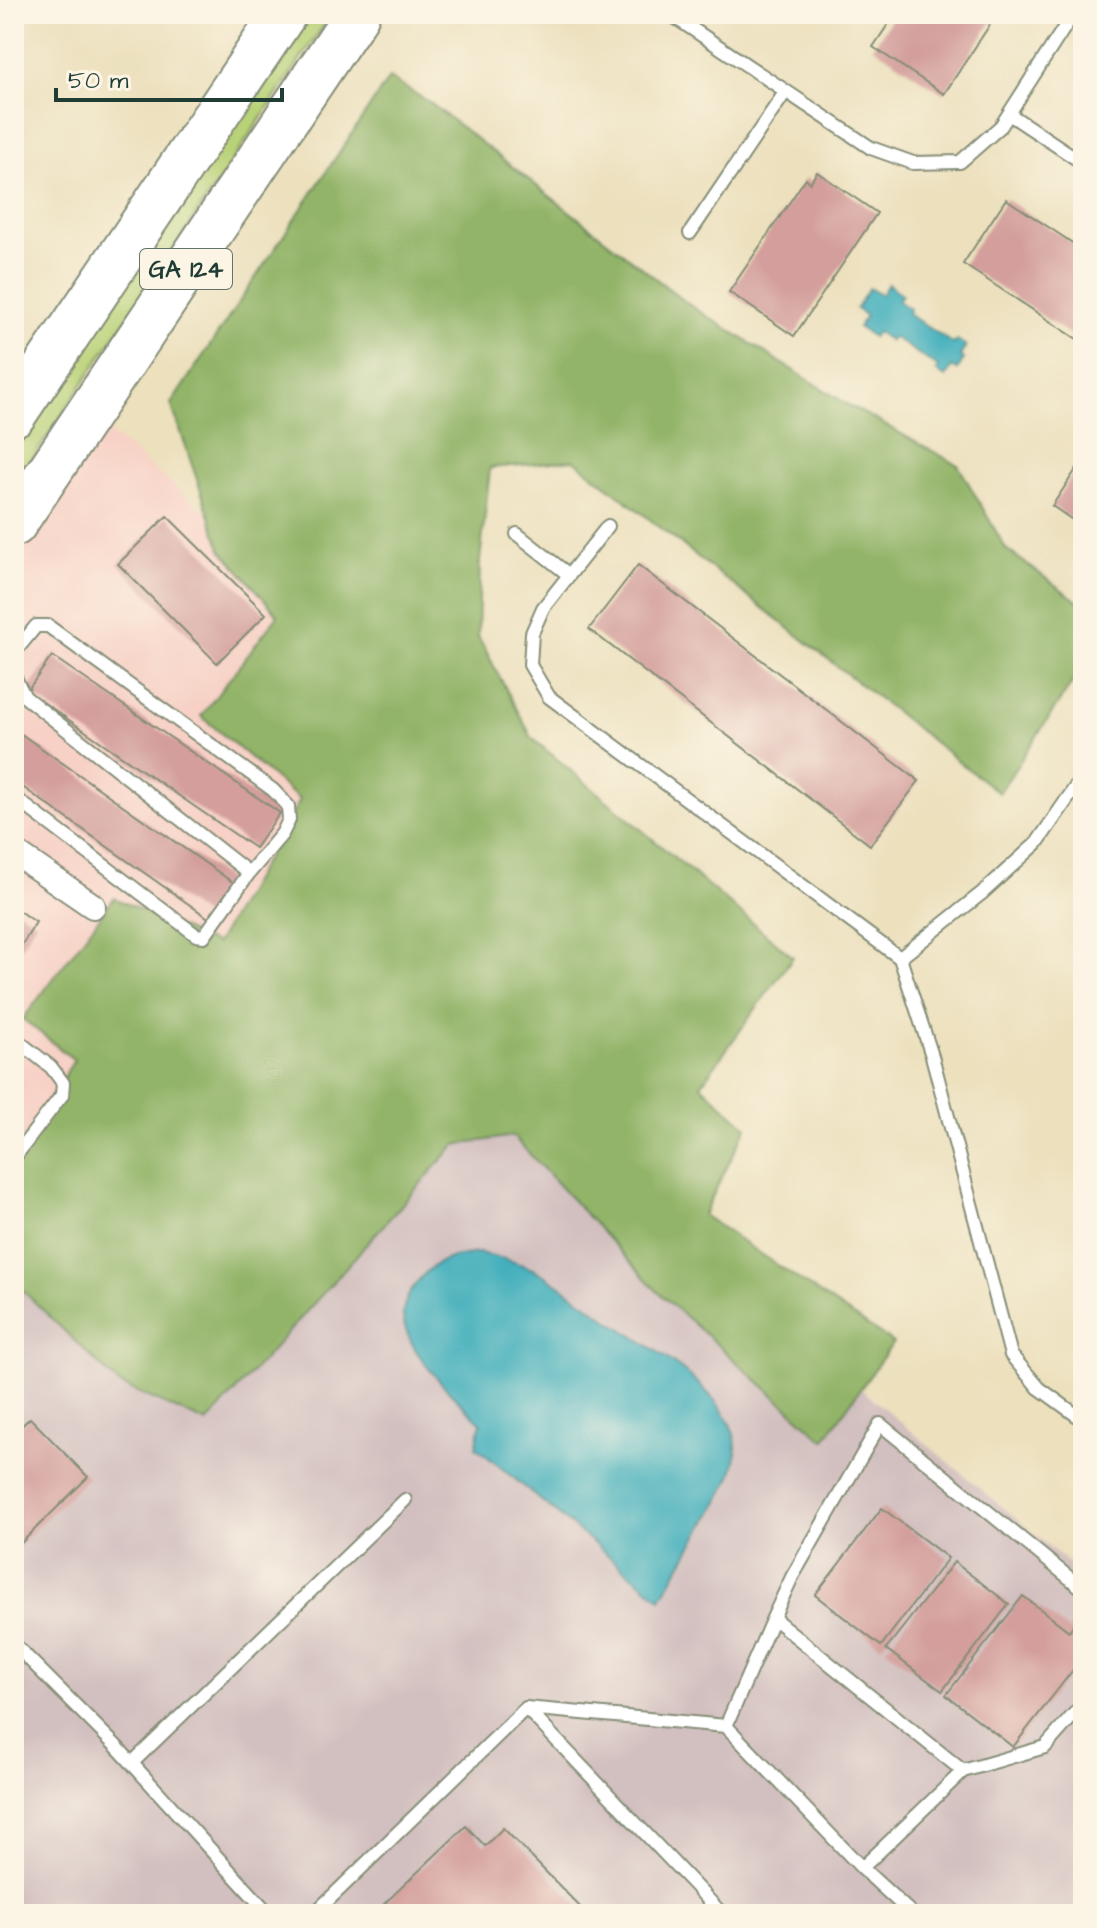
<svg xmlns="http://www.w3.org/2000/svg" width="1097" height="1928" font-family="'Architects Daughter',sans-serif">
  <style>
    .built { fill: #f7d1c6 }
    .industrial { fill: #d2bfbf }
    .green { fill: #b8d277; stroke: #6c8856; stroke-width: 2 }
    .forest { fill: #92b468; stroke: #58784e; stroke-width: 2 }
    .water { fill: #3faebb; stroke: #2f7678; stroke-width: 2 }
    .building { fill: #d39e9b }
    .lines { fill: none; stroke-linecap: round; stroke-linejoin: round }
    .lane-casing { stroke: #868e78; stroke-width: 16 }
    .street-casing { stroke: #868e78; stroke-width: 28 }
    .highway-casing { stroke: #868e78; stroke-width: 48 }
    .lane { stroke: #fff; stroke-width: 12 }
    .street { stroke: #fff; stroke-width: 24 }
    .highway { stroke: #fff; stroke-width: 44 }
    .labels { text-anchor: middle; stroke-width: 6; stroke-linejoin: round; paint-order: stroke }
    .shield { fill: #fcf5e5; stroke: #617469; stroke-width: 2 }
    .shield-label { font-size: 24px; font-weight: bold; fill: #1f3d34 }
  </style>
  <rect width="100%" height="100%" fill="#fcf5e5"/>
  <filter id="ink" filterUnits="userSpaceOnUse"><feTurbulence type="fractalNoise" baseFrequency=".0125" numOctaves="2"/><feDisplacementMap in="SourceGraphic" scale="16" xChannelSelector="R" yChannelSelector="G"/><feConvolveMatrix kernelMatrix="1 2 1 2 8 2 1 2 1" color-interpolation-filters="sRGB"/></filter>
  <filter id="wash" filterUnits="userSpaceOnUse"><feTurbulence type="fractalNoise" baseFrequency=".006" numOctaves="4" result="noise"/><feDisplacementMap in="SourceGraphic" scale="32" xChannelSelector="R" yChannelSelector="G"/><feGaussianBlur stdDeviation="1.8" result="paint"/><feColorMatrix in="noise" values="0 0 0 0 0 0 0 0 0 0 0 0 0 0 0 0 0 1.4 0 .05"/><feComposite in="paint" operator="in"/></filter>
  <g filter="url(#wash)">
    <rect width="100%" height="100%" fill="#ece0bd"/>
    <path class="built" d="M101 425 398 673 279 882 14 1193V556Z"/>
    <path class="industrial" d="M495 1082 1083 1575V1914H14V1262Z"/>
    <path class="green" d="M305 14H331L14 486V448Z"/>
    <path class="forest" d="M389 78 429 102 691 306 850 406 958 465 1006 549 1083 605V666L999 793 574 460 490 468 480 561 478 636 532 738 793 957 701 1085 747 1127 703 1215 893 1343 824 1440 657 1291 513 1136 455 1145 207 1423 119 1384 16 1284 14 1280V1157L74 1060 23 1019 114 898 216 944 300 800 201 716 278 615 221 549 171 404Z"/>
    <path class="water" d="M888 284 902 294 898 301 910 309 908 314 954 344 957 340 966 346 960 356 964 359 957 370 952 367 946 377 936 371 938 367 893 337 890 341 877 332 873 337 858 327 866 316 856 309 869 288 881 295Z
      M479 1253C499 1257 518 1262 537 1271 562 1285 584 1303 607 1319 648 1346 741 1397 736 1454 734 1480 717 1503 704 1525 690 1550 675 1574 661 1599L476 1447 481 1423C456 1398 403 1351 403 1313 404 1303 409 1293 415 1285 433 1260 450 1256 479 1253Z"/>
    <g id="blocks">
      <path class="building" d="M895 14H997L944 94 873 47Z
        M817 172 877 213 794 336 729 292 806 178 810 183Z
        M1006 199 1083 250V343L963 264Z
        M1083 459V527L1052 506Z
        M167 516 266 614 217 663 118 564Z
        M638 565 919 781 870 845 589 629Z
        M52 656 280 813 255 848 27 691Z
        M14 729 235 884 210 919 14 781Z
        M14 908 36 922 14 958Z
        M30 1418 88 1477 18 1546 14 1542V1433Z
        M882 1508 948 1558 881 1646 815 1595Z
        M954 1562 1009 1604 942 1691 886 1649Z
        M1023 1596 1069 1631 1073 1625 1083 1632V1657L1013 1747 946 1695Z
        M466 1826 485 1846 503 1828 587 1914H393L384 1904Z"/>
    </g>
  </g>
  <g filter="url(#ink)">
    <use href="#blocks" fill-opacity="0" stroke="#868e78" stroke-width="2"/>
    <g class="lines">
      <g class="lane-casing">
        <path id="lane" d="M670 14 871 148 913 163 960 162 1001 126 1073 14
          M1009 114 1083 163
          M690 233 786 91
          M608 526 543 608 532 633 530 665 549 697 900 958 982 893 1037 843 1077 785 1083 772
          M517 534 569 575
          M14 653 36 626H48L273 790 288 806 289 820 282 834 249 873 204 936 196 935 14 797
          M14 676 25 697 249 873
          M900 958 932 1056 1011 1355 1039 1388 1083 1420
          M14 1038 51 1067 63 1083 62 1095 14 1158
          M773 1618 792 1577 880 1424 1083 1589
          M14 1644 118 1748 269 1914
          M526 1708 726 1726 862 1868 912 1914
          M726 1726 773 1618 963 1771 862 1868
          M132 1763 405 1500
          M963 1771 1045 1747 1083 1704
          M314 1914 526 1708 722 1914"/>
      </g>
      <g class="street-casing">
        <path id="street" d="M14 852 93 906"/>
      </g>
      <g class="highway-casing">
        <path id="highway" d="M14 414 284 14
          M14 524 357 14"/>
      </g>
      <use href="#lane" class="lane"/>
      <use href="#street" class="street"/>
      <use href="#highway" class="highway"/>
    </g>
  </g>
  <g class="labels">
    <rect class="shield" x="140" y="249" width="92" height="40" rx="6"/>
    <g class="shield-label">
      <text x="186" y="277">GA 124</text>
    </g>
  </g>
  <rect width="1097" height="1928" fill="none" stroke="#fcf5e5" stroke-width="48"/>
  <path d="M56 88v12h226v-12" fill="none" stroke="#1f3d34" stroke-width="4"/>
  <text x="68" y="88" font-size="24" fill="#1f3d34" stroke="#fcf5e5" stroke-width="6" paint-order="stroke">50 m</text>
</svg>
